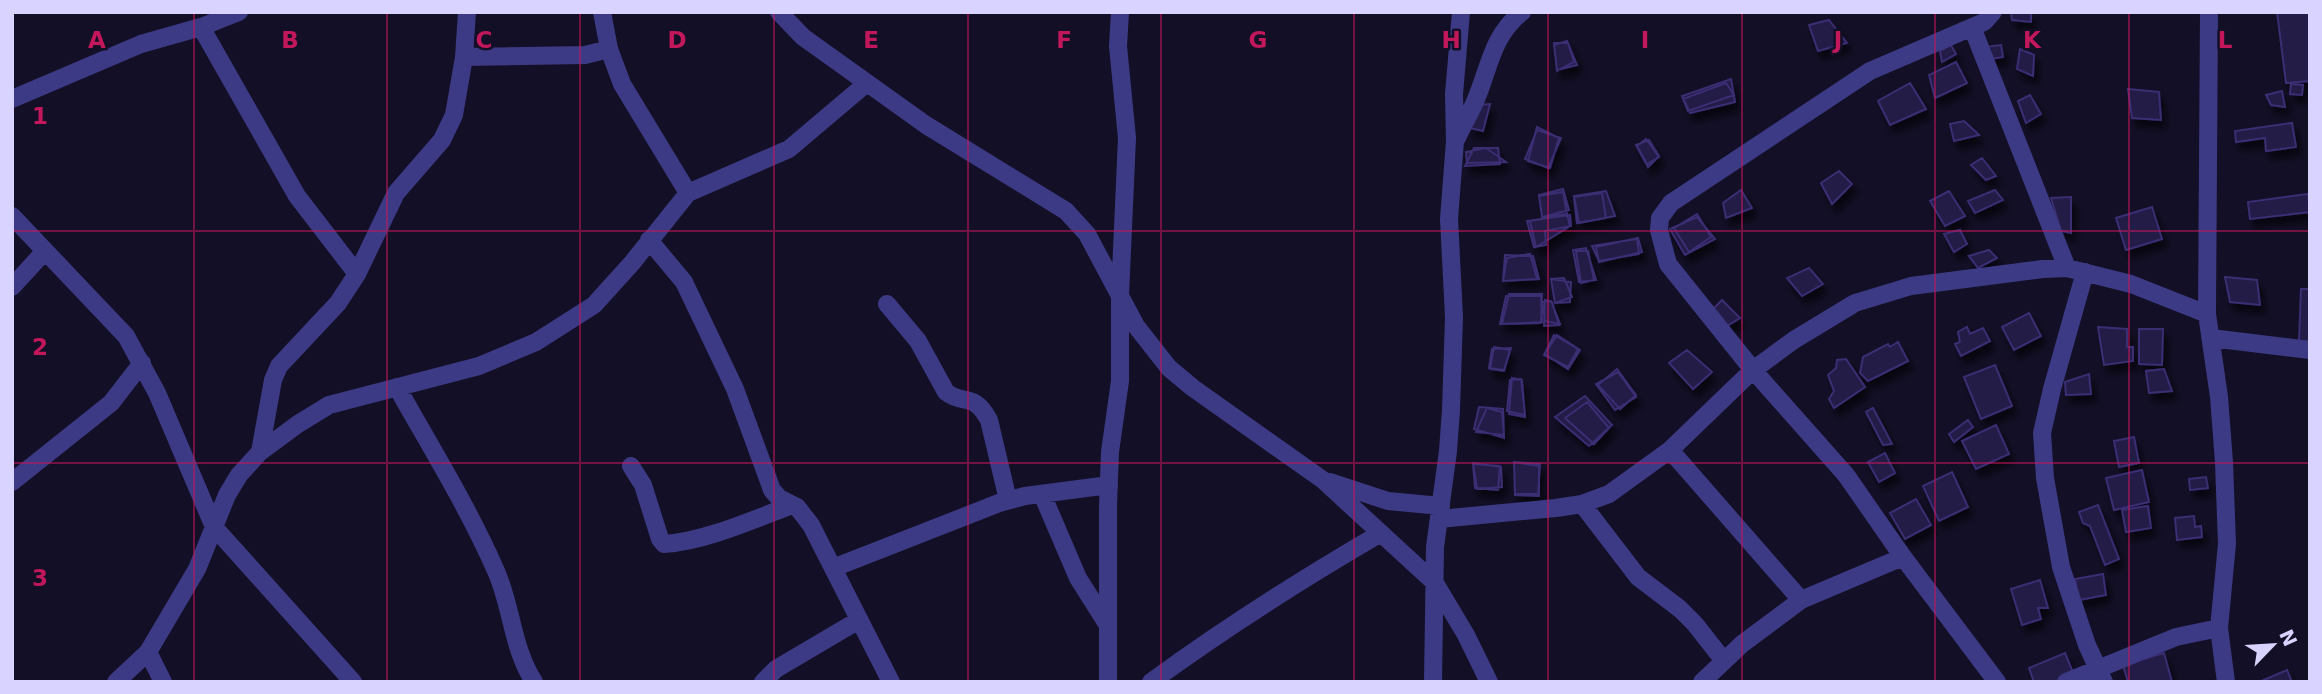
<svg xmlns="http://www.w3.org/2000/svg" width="2322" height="694" font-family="'DejaVu Sans',sans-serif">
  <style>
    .building { fill: #241b47; stroke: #3b2d73; stroke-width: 2; filter: url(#shadow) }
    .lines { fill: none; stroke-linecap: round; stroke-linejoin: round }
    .minor { stroke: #3d3a85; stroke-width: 18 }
    .grid { fill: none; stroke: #c2185b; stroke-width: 2; stroke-opacity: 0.55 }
    .grid-label { font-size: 23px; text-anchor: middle; font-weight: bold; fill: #c2185b; stroke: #130f26; stroke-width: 5; stroke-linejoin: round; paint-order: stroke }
  </style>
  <defs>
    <filter id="shadow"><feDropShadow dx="4.5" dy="8" stdDeviation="3.5" flood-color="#0009"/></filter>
  </defs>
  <rect width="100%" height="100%" fill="#130f26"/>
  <path class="building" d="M2011 12H2031V22L2012 20Z
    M2277 12H2308L2310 15V81L2286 83Z
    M1829 20 1847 43 1818 51 1809 25Z
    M1567 41 1577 65 1557 70 1554 45Z
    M1554 43H1568L1574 62 1557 71Z
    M1951 45 1956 54 1942 62 1940 51Z
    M2001 45 2003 57 1991 59 1985 47Z
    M2020 49 2034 55 2033 76 2017 69Z
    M1956 62 1967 83 1935 98 1929 75Z
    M1731 79 1735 102 1690 113 1682 96Z
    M1726 83 1734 95 1688 111 1683 99Z
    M1910 83 1926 109 1890 125 1878 101Z
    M2291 84 2303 85 2302 95 2290 94Z
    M2128 89 2159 92 2161 120 2132 118Z
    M2282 91 2285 107 2271 105 2266 95Z
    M2030 95 2041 114 2026 123 2018 101Z
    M1490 104 1483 131 1470 128 1478 105Z
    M1964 121 1979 135 1954 141 1950 124Z
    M2292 123 2296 147 2266 151 2265 138 2236 142 2235 131Z
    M1537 127 1559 138 1550 168 1528 161Z
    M1537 130 1561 138 1548 168 1525 159Z
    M1646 139 1659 157 1647 164 1637 146Z
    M1649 140 1659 156 1648 167 1636 145Z
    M1474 148H1498L1500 164 1465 166Z
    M1486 148 1506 162 1467 163 1466 152Z
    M1982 158 1996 176 1986 180 1971 165Z
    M1839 171 1852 184 1832 204 1821 183Z
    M1563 189 1569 210 1542 217 1539 195Z
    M1741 190 1752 208 1726 218 1723 203Z
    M1995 190 2003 200 1975 213 1968 201Z
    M1606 191 1615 216 1579 223 1574 196Z
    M1949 191 1965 216 1945 226 1930 201Z
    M1563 192 1567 214 1542 217 1539 196Z
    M1602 193 1606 218 1577 223 1574 197Z
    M2308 194 2310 212 2250 219 2248 202Z
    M2071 197V233L2061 231 2051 198Z
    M2152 207 2162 239 2126 250 2116 218Z
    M1567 214 1570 226 1536 247 1530 221Z
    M1697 214 1711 237 1689 252 1674 228Z
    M1570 215 1571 226 1545 231 1546 245 1534 247 1527 221Z
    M1697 217 1715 239 1685 255 1670 229Z
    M1960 230 1967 244 1954 252 1944 234Z
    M1638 238 1642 252 1599 262 1596 247Z
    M1637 239 1639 254 1599 261 1592 246Z
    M1586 248 1596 280 1579 282 1573 250Z
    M1989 250 1997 258 1978 268 1969 256Z
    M1576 251H1588L1594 280 1581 283Z
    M1530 254 1537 279 1503 281 1507 258Z
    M1505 255 1533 256 1539 279 1503 281Z
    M1809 268 1823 284 1802 296 1787 278Z
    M2225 277 2257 280 2260 305 2230 302Z
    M1564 278 1572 297 1555 303 1551 279Z
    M1551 279 1571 282 1570 302 1555 303Z
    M2301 289H2310V342L2299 341Z
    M1509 294H1542L1541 323 1502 324Z
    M1506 296H1541L1542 322 1500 324Z
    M1545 300 1552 302 1559 325 1544 326Z
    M1722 300 1740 318 1727 326 1713 309Z
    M1551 301 1560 324 1545 321 1542 302Z
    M2029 313 2041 336 2014 350 2002 327Z
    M1967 327 1970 334 1983 328 1990 341 1961 356 1955 344 1960 342 1958 332Z
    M2098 327 2127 329V347H2133V361L2104 365Z
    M2139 329H2163L2162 365 2139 364Z
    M1554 335 1578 349 1568 367 1544 355Z
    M1557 335 1580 350 1568 369 1545 354Z
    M1898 342 1908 361 1868 381 1860 373 1863 357 1888 344 1890 347Z
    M1494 347 1510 350 1504 371 1490 369Z
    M1511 348 1504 370 1489 368 1492 349Z
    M1687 350 1712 372 1693 389 1669 363Z
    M1846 359 1865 387 1834 408 1829 399 1834 391 1828 375 1836 368 1837 360Z
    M1995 365 2012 406 1981 419 1964 377Z
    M1617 369 1636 395 1620 409 1598 385Z
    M2164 369 2172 391 2149 393 2146 371Z
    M1618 372 1636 397 1615 410 1596 384Z
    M2089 374 2091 394 2066 395 2065 382Z
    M1512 378 1522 380 1525 417 1509 414Z
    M1521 379 1525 415 1507 411 1510 380Z
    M1585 396 1612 425 1589 446 1555 417Z
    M1587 402 1609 428 1594 444 1565 418Z
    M1479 407 1503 409 1504 438 1474 429Z
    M1487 408 1502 412 1504 435 1476 432Z
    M1873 408 1892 444 1883 445 1866 412Z
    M1968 420 1973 427 1954 442 1949 434Z
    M1996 425 2009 454 1976 469 1962 441Z
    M2134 437 2139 463 2119 467 2114 441Z
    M1885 453 1895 473 1879 482 1868 462Z
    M1514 462 1539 466V496L1515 495Z
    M1514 462 1540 464 1538 494H1515Z
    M1473 463 1501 467 1502 487 1477 489Z
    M1473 464 1500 466 1498 490 1475 488Z
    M2142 470 2149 502 2114 510 2106 478Z
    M1952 472 1968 507 1939 521 1923 486Z
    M2206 477 2208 488 2190 490 2189 479Z
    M1916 499 1931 525 1905 539 1890 513Z
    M2098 505 2119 559 2105 565 2090 526 2083 523 2079 512Z
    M2148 506 2151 528 2126 532 2122 510Z
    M2194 516 2195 527 2201 526 2202 537 2177 540 2175 518Z
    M2103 574 2106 595 2079 600 2075 579Z
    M2040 580 2048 608H2038L2041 619 2022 625 2011 589Z
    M2065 653 2074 675 2058 682H2034L2029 668Z
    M2164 653 2172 682H2128L2123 665Z
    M2287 670 2292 682H2259Z"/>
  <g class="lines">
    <path class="minor" d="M602 12 609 49 622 84 688 193
      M779 12 803 37 926 125 1066 211 1087 234 1136 326 1169 368 1193 388 1323 480 1435 583 1466 635 1489 682
      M1993 12 1984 22 1870 71 1671 203 1660 218 1659 230 1668 264 1753 370 1846 475 1903 557 1997 682
      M2209 12 2207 314 2219 397 2224 462 2227 544 2219 628 2226 682
      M201 27 297 196 357 274
      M1972 27 2067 268
      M464 57 585 55 609 49
      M12 99 141 44 201 27 239 12
      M1457 138C1462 126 1469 115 1474 104 1489 71 1491 36 1522 12
      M12 216 126 336 157 393 214 527 353 682
      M649 240 684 282 735 389 772 490 779 498 797 507 811 525 891 682
      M2085 272 2052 389 2042 433 2045 478 2061 567 2087 645 2104 682
      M12 287 45 251
      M887 304 918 341 946 392C964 406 973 391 989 420L1008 500
      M2211 338 2310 350
      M397 387C431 448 468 507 496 571 512 607 512 648 534 682
      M1670 450 1801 600
      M260 452 273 380 279 366 338 303 357 274 396 193 442 140 454 115 464 57 467 12
      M631 466 643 485 660 539 664 544C703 542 755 519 792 505
      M12 482 111 403 142 363
      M1330 482 1388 501 1441 506
      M1042 494 1078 578 1107 624
      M1582 504 1638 577 1680 609 1695 624 1724 661
      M1439 519 1556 508 1582 504 1609 494 1670 450 1753 370 1794 340 1855 303 1911 286 2043 269 2067 268 2131 284 2207 314
      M833 568 999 503 1025 496 1109 485
      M148 652 163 682
      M116 682 148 652 197 569 227 495 239 475 260 452 298 424 329 405 479 366 536 342 594 305 632 263 688 193 789 149 867 83
      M763 682 776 669 859 620
      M1108 682V506L1110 452 1120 381V295L1127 138 1118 46 1120 12
      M1151 682C1225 628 1302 579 1381 533
      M1433 682 1435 547 1448 451 1451 410 1454 317 1449 219 1455 141 1454 94 1461 12
      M1702 682 1742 644 1801 600 1903 557
      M2066 682 2176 637 2219 628"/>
  </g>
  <path class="grid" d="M194 12V682M387 12V682M580 12V682M774 12V682M968 12V682M1161 12V682M1354 12V682M1548 12V682M1742 12V682M1935 12V682M2129 12V682M12 231H2310M12 463H2310"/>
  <g class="grid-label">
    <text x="97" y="48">A</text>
    <text x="290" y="48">B</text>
    <text x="484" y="48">C</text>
    <text x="677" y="48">D</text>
    <text x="871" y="48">E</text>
    <text x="1064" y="48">F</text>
    <text x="1258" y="48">G</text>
    <text x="1451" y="48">H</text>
    <text x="1645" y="48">I</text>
    <text x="1838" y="48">J</text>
    <text x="2032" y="48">K</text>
    <text x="2225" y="48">L</text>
    <text x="40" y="124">1</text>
    <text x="40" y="355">2</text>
    <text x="40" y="586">3</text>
  </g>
  <rect width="2322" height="694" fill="none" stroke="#d9d4ff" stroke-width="28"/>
  <g transform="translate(2273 645) rotate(65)" stroke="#130f26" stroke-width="5" paint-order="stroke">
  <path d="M0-5L12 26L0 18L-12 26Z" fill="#d9d4ff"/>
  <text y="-10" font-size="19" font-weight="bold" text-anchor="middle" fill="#d9d4ff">N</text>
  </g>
</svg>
